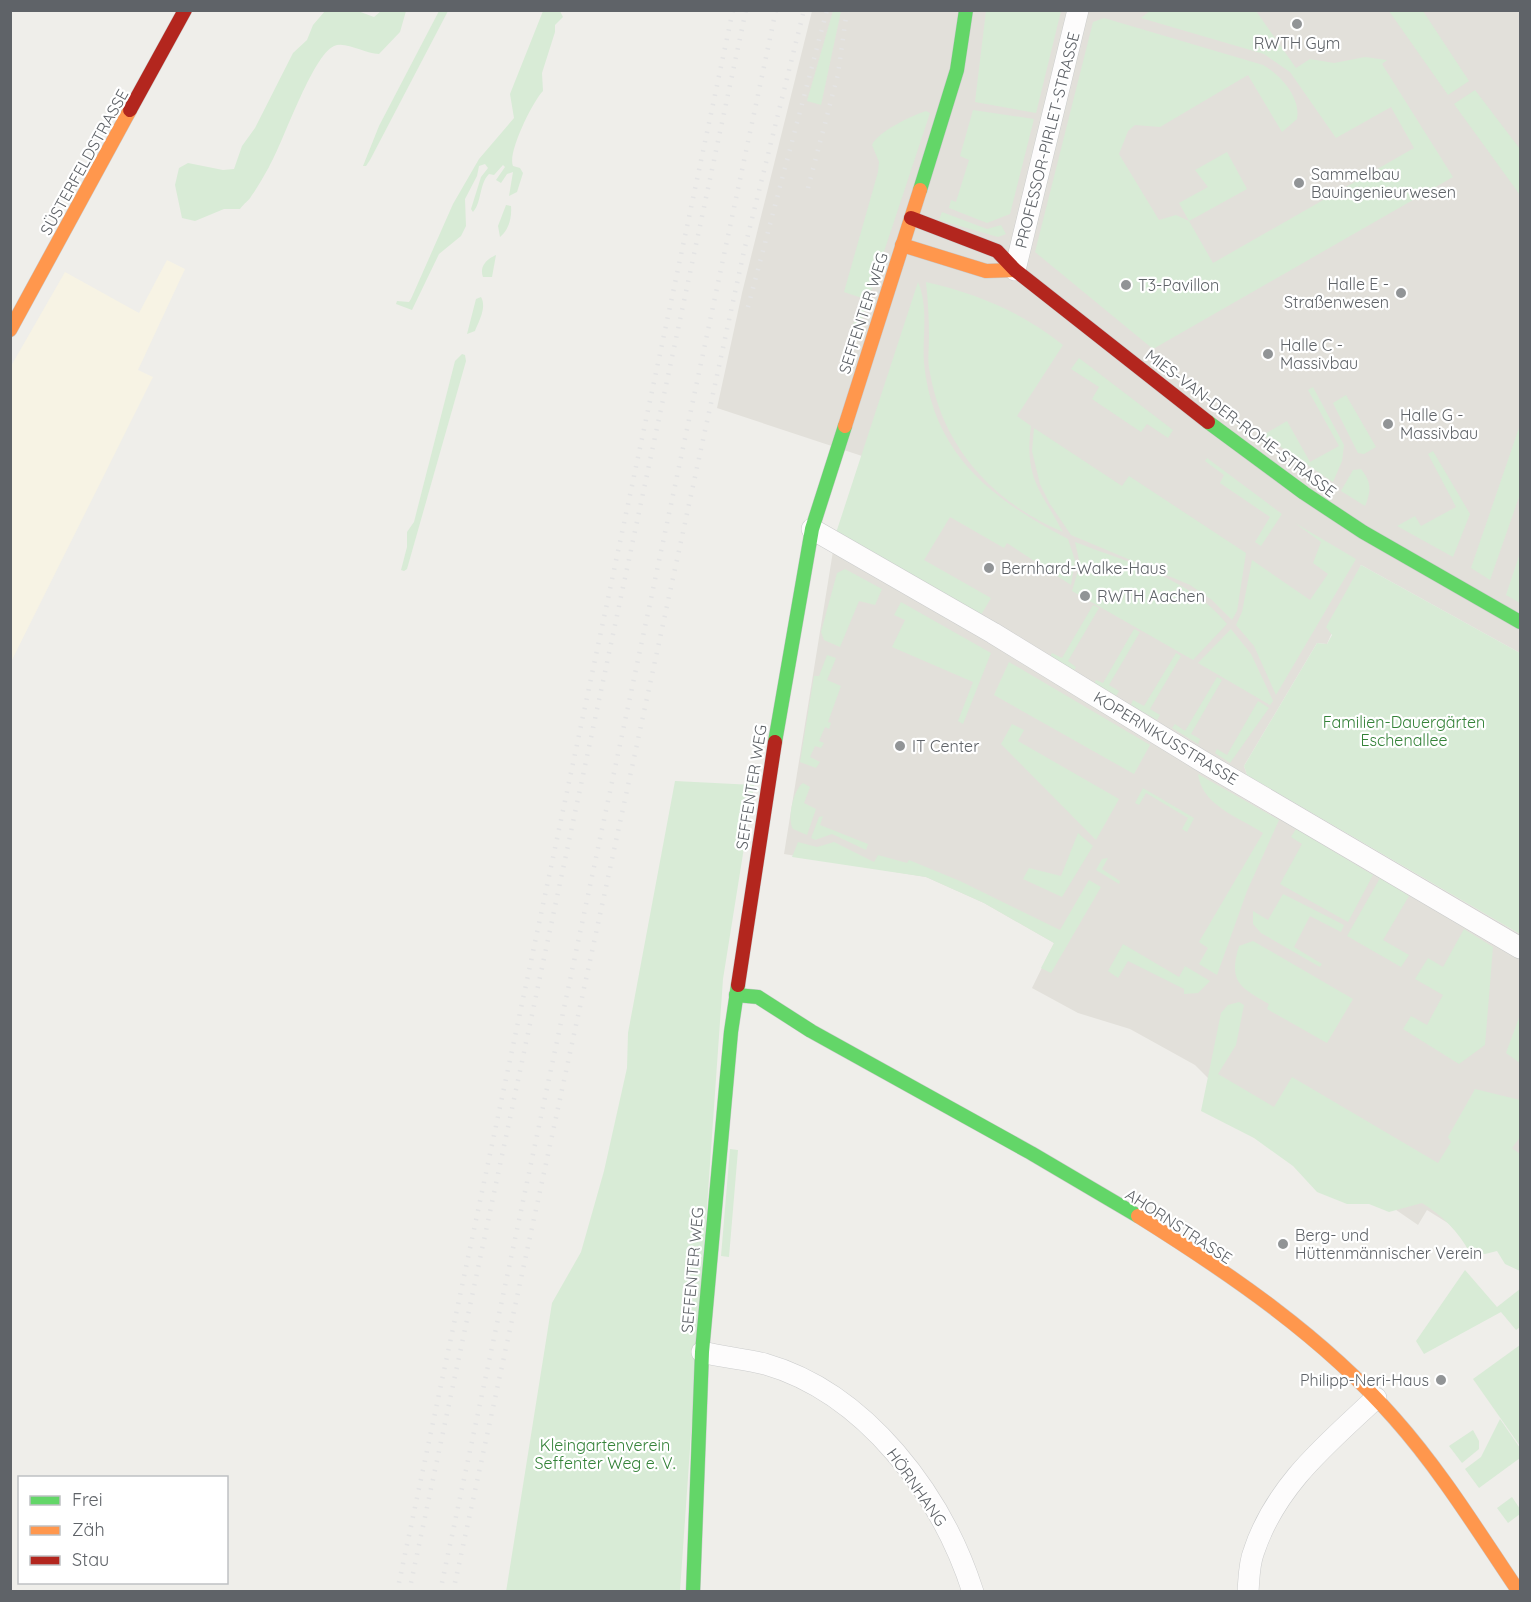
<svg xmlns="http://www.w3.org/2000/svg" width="1531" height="1602" font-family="Quicksand,sans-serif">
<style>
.commercial{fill:#f7f3e4}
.education{fill:#e2e0da}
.green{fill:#d8ebd6}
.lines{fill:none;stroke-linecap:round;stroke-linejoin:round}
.street-casing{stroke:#cbcccc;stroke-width:22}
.fast-casing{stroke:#cacacb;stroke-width:15}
.slow-casing{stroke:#cacacb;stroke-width:15}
.jam-casing{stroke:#cacacb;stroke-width:15}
.street{stroke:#fdfcfc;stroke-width:21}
.fast{stroke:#63d668;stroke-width:14}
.slow{stroke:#ff974d;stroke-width:14}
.jam{stroke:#b3261e;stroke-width:14}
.rail{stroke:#e4e4e4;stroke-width:4.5;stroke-dasharray:1.5 8;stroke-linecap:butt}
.poi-dot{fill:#919496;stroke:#fff;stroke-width:2}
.labels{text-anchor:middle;stroke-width:4.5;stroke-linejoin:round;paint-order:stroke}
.poi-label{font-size:16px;fill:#5f6368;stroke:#fff;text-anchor:start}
.street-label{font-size:16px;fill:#5f6368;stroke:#fff}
.park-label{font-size:16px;fill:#348238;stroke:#fff}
</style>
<rect width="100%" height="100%" fill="#efeeea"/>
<path class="commercial" d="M167 260 185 269 138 370 153 377 11 662V366L65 272 139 313Z"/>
<path class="education" d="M812 11H1520V653L1361 565 1327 644 1317 643 1244 766 1247 775 1520 934V1209L1467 1235 1427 1210 1418 1225 1216 1086 1195 1065 1130 1029 1078 1013 1032 988 1054 943 984 903 926 877 784 854 834 545 862 456 717 408 742 293Z"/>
<g class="green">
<path d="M1151 10 1256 11 1296 68 1310 59 1334 63 1365 57 1387 60 1382 64 1453 177 1153 349 1035 252 1093 22 1104 18 1263 65C1281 75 1301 98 1297 119L1282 132 1248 75 1160 127 1135 125 1128 131 1119 154 1159 220 1176 215 1189 221 1179 203 1208 187 1195 170 1227 152 1247 189 1189 221 1213 263 1414 148 1391 107 1336 138 1290 72 1264 54 1141 18Z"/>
<path d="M325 11H358L374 17 381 11H406L400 32 379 54C365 54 346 41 334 46 312 56 283 143 269 167 263 177 258 187 252 195 249 201 244 203 240 209H224L195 221 182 218 175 185 179 168 188 163 223 170 234 169 242 146 255 128 293 53 307 40 313 25Z"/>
<path d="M439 11H448L370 160 366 166H363L379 126Z"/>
<path d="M543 11H560L563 17 555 25V32L542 73 543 91C533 101 507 153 513 166L520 168 523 173 517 192 509 196 513 172 507 174 501 183 496 180 505 167 503 165 494 175 489 174C479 184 482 202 473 212L471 209 481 177 488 168 485 164 479 166 477 176 465 199 466 226 461 236 439 254 412 310 396 304 397 301 409 302 411 299 453 204 479 159 514 118 510 94Z"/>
<path d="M833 11H841L821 105 807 101Z"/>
<path d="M986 11H1061L1036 113 975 102Z"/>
<path d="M1389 11H1423L1469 81 1448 95Z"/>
<path d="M1475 90 1520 149V195L1454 104Z"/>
<path d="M973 110 1034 119 1010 214 987 223 949 208 951 200 956 202 969 160 960 156Z"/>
<path d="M926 111 930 113 851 351 845 349 862 298 844 292 878 172 879 162 872 145C877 132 913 115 926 111Z"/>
<path d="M506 205 511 206C512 217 509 230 500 237L498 226Z"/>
<path d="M942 212 987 229 1001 225 1006 234 998 237 939 220Z"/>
<path d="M496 255 492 277H483C479 266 487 259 496 255Z"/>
<path d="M918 282C929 308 922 336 924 363 933 455 993 500 1068 539L1075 560 1071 585 1007 543 1004 548 950 517 924 560 991 598 981 615 836 533Z"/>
<path d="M926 282C978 294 1021 312 1063 345L1017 416 1031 426C1024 477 1040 490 1063 532 994 503 943 448 930 373 927 361 929 349 929 337 929 318 928 300 926 282Z"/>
<path d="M481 297C487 307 479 321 475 331L467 334 476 299Z"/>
<path d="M462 354 465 355 466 361 407 569 404 571 401 570 407 547V532L414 522 455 361Z"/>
<path d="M1079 358 1173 430 1168 438 1147 424 1141 432 1092 399 1099 387 1071 369Z"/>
<path d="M1313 387 1344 445 1342 461 1333 482 1263 435 1287 421 1310 462 1339 446 1308 390Z"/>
<path d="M1346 395 1376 447 1364 454 1358 453 1333 403Z"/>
<path d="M1520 425V494L1490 580 1471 568Z"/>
<path d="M1034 428 1122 486 1129 476 1246 553 1237 611 1232 620 1212 600 1190 585 1071 535 1050 504 1040 484 1032 451Z"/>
<path d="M1433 451 1470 514 1453 557 1397 526 1415 516 1421 526 1456 507 1428 454Z"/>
<path d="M1207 458 1282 514 1261 546 1255 542 1270 517 1220 483 1224 475 1205 461Z"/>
<path d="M1361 469C1372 483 1371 491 1365 506L1341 491 1353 470Z"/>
<path d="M1295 523 1356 559 1276 695 1254 646 1236 625 1242 612 1252 560 1310 600 1328 574 1313 563 1321 542Z"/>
<path d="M1075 542C1128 563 1189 577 1227 624L1193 660 1072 591 1080 564Z"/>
<path d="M1520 553V603L1506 595Z"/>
<path d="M1361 565 1520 653V934L1247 775 1244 766 1317 643 1327 644 1332 635 1326 627Z"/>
<path d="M845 569 882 589 875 605 859 601 840 647 824 640 821 632 837 573Z"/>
<path d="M901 602 991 653 963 724 958 721 973 682 892 647 905 620 894 615Z"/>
<path d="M1093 605 1099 608 1068 661 1076 667 1074 671 1050 657 1052 653 1062 658Z"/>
<path d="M1134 629 1140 632 1109 685 1119 691 1116 696 1094 684 1096 680 1103 683Z"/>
<path d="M1231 629 1251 654 1273 701 1270 705 1198 663Z"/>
<path d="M1176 653 1181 656 1150 709 1160 715 1157 720 1131 705 1133 700 1144 706Z"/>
<path d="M827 655 836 658 827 680 841 686 828 722 831 723 829 729 825 727 819 741 824 743 821 748 815 746 810 757 820 762 816 768 800 762 814 676H819Z"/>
<path d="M1009 662 1150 745 1134 774 994 695Z"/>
<path d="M1217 677 1222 680 1191 734 1200 739 1198 744 1172 728 1175 724 1185 731Z"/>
<path d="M1258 701 1269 708 1230 763 1215 753 1217 749 1227 755Z"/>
<path d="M1012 724 1024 730 1018 741 1119 799 1096 840 1001 744Z"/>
<path d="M1198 774 1279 820 1247 891 1217 975 1199 964 1208 948 1199 942 1263 833C1239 817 1202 806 1198 774Z"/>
<path d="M675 781 754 785 723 979 680 1591 506 1592 552 1303 581 1252 604 1171 627 1068 628 1033Z"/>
<path d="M803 783 810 787 804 803 816 809 807 835 793 829C787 819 793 790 803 783Z"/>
<path d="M1143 788 1194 818 1187 832 1182 829 1188 818 1146 793 1139 805 1135 803Z"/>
<path d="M823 816 820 825 868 844 866 850 832 834 815 840 811 838 819 817Z"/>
<path d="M1296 829 1373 875 1348 922 1280 884 1302 844 1291 837Z"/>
<path d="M1078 833 1093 846 1062 897 1023 879 1029 868 1061 876Z"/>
<path d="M798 842 817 847 834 842 874 862 878 855 907 863 909 860 960 881 1060 930 1089 880 1101 887 1051 973 1041 968 1054 943 984 903 926 877 792 857Z"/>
<path d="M1108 858 1102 869 1120 881 1119 884 1096 870 1102 859Z"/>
<path d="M1380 878 1409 896 1383 940 1409 955 1401 967 1347 936Z"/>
<path d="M1283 894 1344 925 1341 932 1310 916 1294 947 1322 964 1320 967 1261 933 1253 924V911L1268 920Z"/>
<path d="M1464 929 1493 947 1485 1045 1459 1064 1403 1029 1411 1016 1427 1025 1443 995 1415 979 1428 958 1443 967Z"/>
<path d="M1253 941 1353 999 1327 1043 1267 1009 1269 1004C1240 987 1228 982 1239 946Z"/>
<path d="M1123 944 1179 977 1185 966 1210 981 1198 993 1184 994V989L1128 961 1118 978 1108 971Z"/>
<path d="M1239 1002 1244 1005 1236 1045 1218 1074 1274 1107 1292 1077 1438 1163 1451 1142 1448 1137 1475 1089 1520 1100V1137L1512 1148 1520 1154V1271L1505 1264 1497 1251 1485 1254 1470 1253C1458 1231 1443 1216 1422 1203L1389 1212 1369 1204H1347L1317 1192 1293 1166 1254 1138 1201 1111 1221 1013 1228 1005Z"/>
<path d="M1520 1015V1063L1506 1053Z"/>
<path d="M730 1149 738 1150 729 1257 721 1256Z"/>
<path d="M1465 1270 1497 1307 1520 1289V1327L1516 1330 1501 1312 1424 1354 1416 1341Z"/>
<path d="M1520 1345V1446L1473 1379Z"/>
<path d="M1500 1419 1520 1448V1458L1479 1488 1465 1469 1481 1457Z"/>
<path d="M1473 1430 1479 1441V1449L1462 1463 1449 1446Z"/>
<path d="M1512 1497 1520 1509V1514L1508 1523 1497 1508Z"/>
</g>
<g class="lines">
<g class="street-casing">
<g id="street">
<path d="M1015 270 1078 10"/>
<path d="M812 529 993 633 1200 760 1520 948"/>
<path d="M702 1352C722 1357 744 1359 765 1364 866 1393 942 1495 973 1592"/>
<path d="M1248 1592C1249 1578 1249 1563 1254 1551 1276 1485 1327 1444 1376 1398"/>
</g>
</g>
<g class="fast-casing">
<g id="fast">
<path d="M920 190 957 70 966 10"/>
<path d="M1208 422 1304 493 1363 532 1520 622"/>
<path d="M775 742 812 529 845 426"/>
<path d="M736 995 758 997 811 1031 1031 1153 1138 1216"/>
<path d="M693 1592 702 1352 731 1032 738 985"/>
</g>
</g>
<g class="slow-casing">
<g id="slow">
<path d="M902 245 986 271 1015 270"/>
<path d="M10 330 130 110"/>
<path d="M845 426 920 190"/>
<path d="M1138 1216C1229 1273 1323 1337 1394 1418 1442 1472 1479 1533 1519 1592"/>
</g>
</g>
<g class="jam-casing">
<g id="jam">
<path d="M130 110 185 10"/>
<path d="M911 218 997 251 1015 270 1208 422"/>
<path d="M738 985 775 742"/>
</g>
</g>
<use href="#street" class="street"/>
<use href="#fast" class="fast"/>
<use href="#slow" class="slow"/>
<use href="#jam" class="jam"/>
<g class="rail">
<path d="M808 188 838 74 847 10"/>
<path d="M748 307 827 10"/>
<path d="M397 1592 733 10"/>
<path d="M409 1592 746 10"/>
<path d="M440 1592 776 10"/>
<path d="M453 1592 744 251 804 10"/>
</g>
</g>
<g class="poi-dot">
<circle cx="1297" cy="24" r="6"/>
<circle cx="1299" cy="183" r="6"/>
<circle cx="1126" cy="285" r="6"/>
<circle cx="1401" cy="293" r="6"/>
<circle cx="1268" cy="354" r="6"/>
<circle cx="1388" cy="424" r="6"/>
<circle cx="989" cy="568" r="6"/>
<circle cx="1085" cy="596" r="6"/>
<circle cx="900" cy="746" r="6"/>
<circle cx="1283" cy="1244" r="6"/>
<circle cx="1441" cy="1380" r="6"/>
</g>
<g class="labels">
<g class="poi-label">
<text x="1297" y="49" text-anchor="middle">RWTH Gym</text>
<text x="1311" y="180">Sammelbau<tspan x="1311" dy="18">Bauingenieurwesen</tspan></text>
<text x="1389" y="290" text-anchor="end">Halle E -<tspan x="1389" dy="18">Straßenwesen</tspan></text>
<text x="1138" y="291">T3-Pavillon</text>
<text x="1280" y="351">Halle C -<tspan x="1280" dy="18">Massivbau</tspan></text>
<text x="1400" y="421">Halle G -<tspan x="1400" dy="18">Massivbau</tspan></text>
<text x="1001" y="574">Bernhard-Walke-Haus</text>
<text x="1097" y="602">RWTH Aachen</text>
<text x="912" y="752">IT Center</text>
<text x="1295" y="1241">Berg- und<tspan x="1295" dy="18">Hüttenmännischer Verein</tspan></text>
<text x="1429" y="1386" text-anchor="end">Philipp-Neri-Haus</text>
</g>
<g class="street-label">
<text transform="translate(1047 140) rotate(-76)" y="6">PROFESSOR-PIRLET-STRASSE</text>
<text transform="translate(84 162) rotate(-61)" y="6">SÜSTERFELDSTRASSE</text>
<text transform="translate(863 313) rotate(-72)" y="6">SEFFENTER WEG</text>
<text transform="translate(1241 423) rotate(37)" y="6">MIES-VAN-DER-ROHE-STRASSE</text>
<text transform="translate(1166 738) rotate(31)" y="6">KOPERNIKUSSTRASSE</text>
<text transform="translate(751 787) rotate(-81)" y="6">SEFFENTER WEG</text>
<text transform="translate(1179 1226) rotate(33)" y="6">AHORNSTRASSE</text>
<text transform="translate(692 1270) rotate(-85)" y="6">SEFFENTER WEG</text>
<text transform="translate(917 1487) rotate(55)" y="6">HÖRNHANG</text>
</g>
<g class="park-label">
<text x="1404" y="728">Familien-Dauergärten<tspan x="1404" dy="18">Eschenallee</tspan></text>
<text x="605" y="1451">Kleingartenverein<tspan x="605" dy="18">Seffenter Weg e. V.</tspan></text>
</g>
</g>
<rect width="1531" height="1602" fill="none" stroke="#5f6368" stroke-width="24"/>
<rect x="18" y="1476" width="210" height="108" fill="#ffffff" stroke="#bfc1c3" stroke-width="1.5"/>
<rect x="30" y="1496" width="30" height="9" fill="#63d668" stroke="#bfc1c3" stroke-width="1.5"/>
<text x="72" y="1506" font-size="18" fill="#5f6368">Frei</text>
<rect x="30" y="1526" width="30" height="9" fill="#ff974d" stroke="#bfc1c3" stroke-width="1.5"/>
<text x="72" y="1536" font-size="18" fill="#5f6368">Zäh</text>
<rect x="30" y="1556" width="30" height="9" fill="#b3261e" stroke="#bfc1c3" stroke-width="1.5"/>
<text x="72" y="1566" font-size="18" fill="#5f6368">Stau</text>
</svg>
